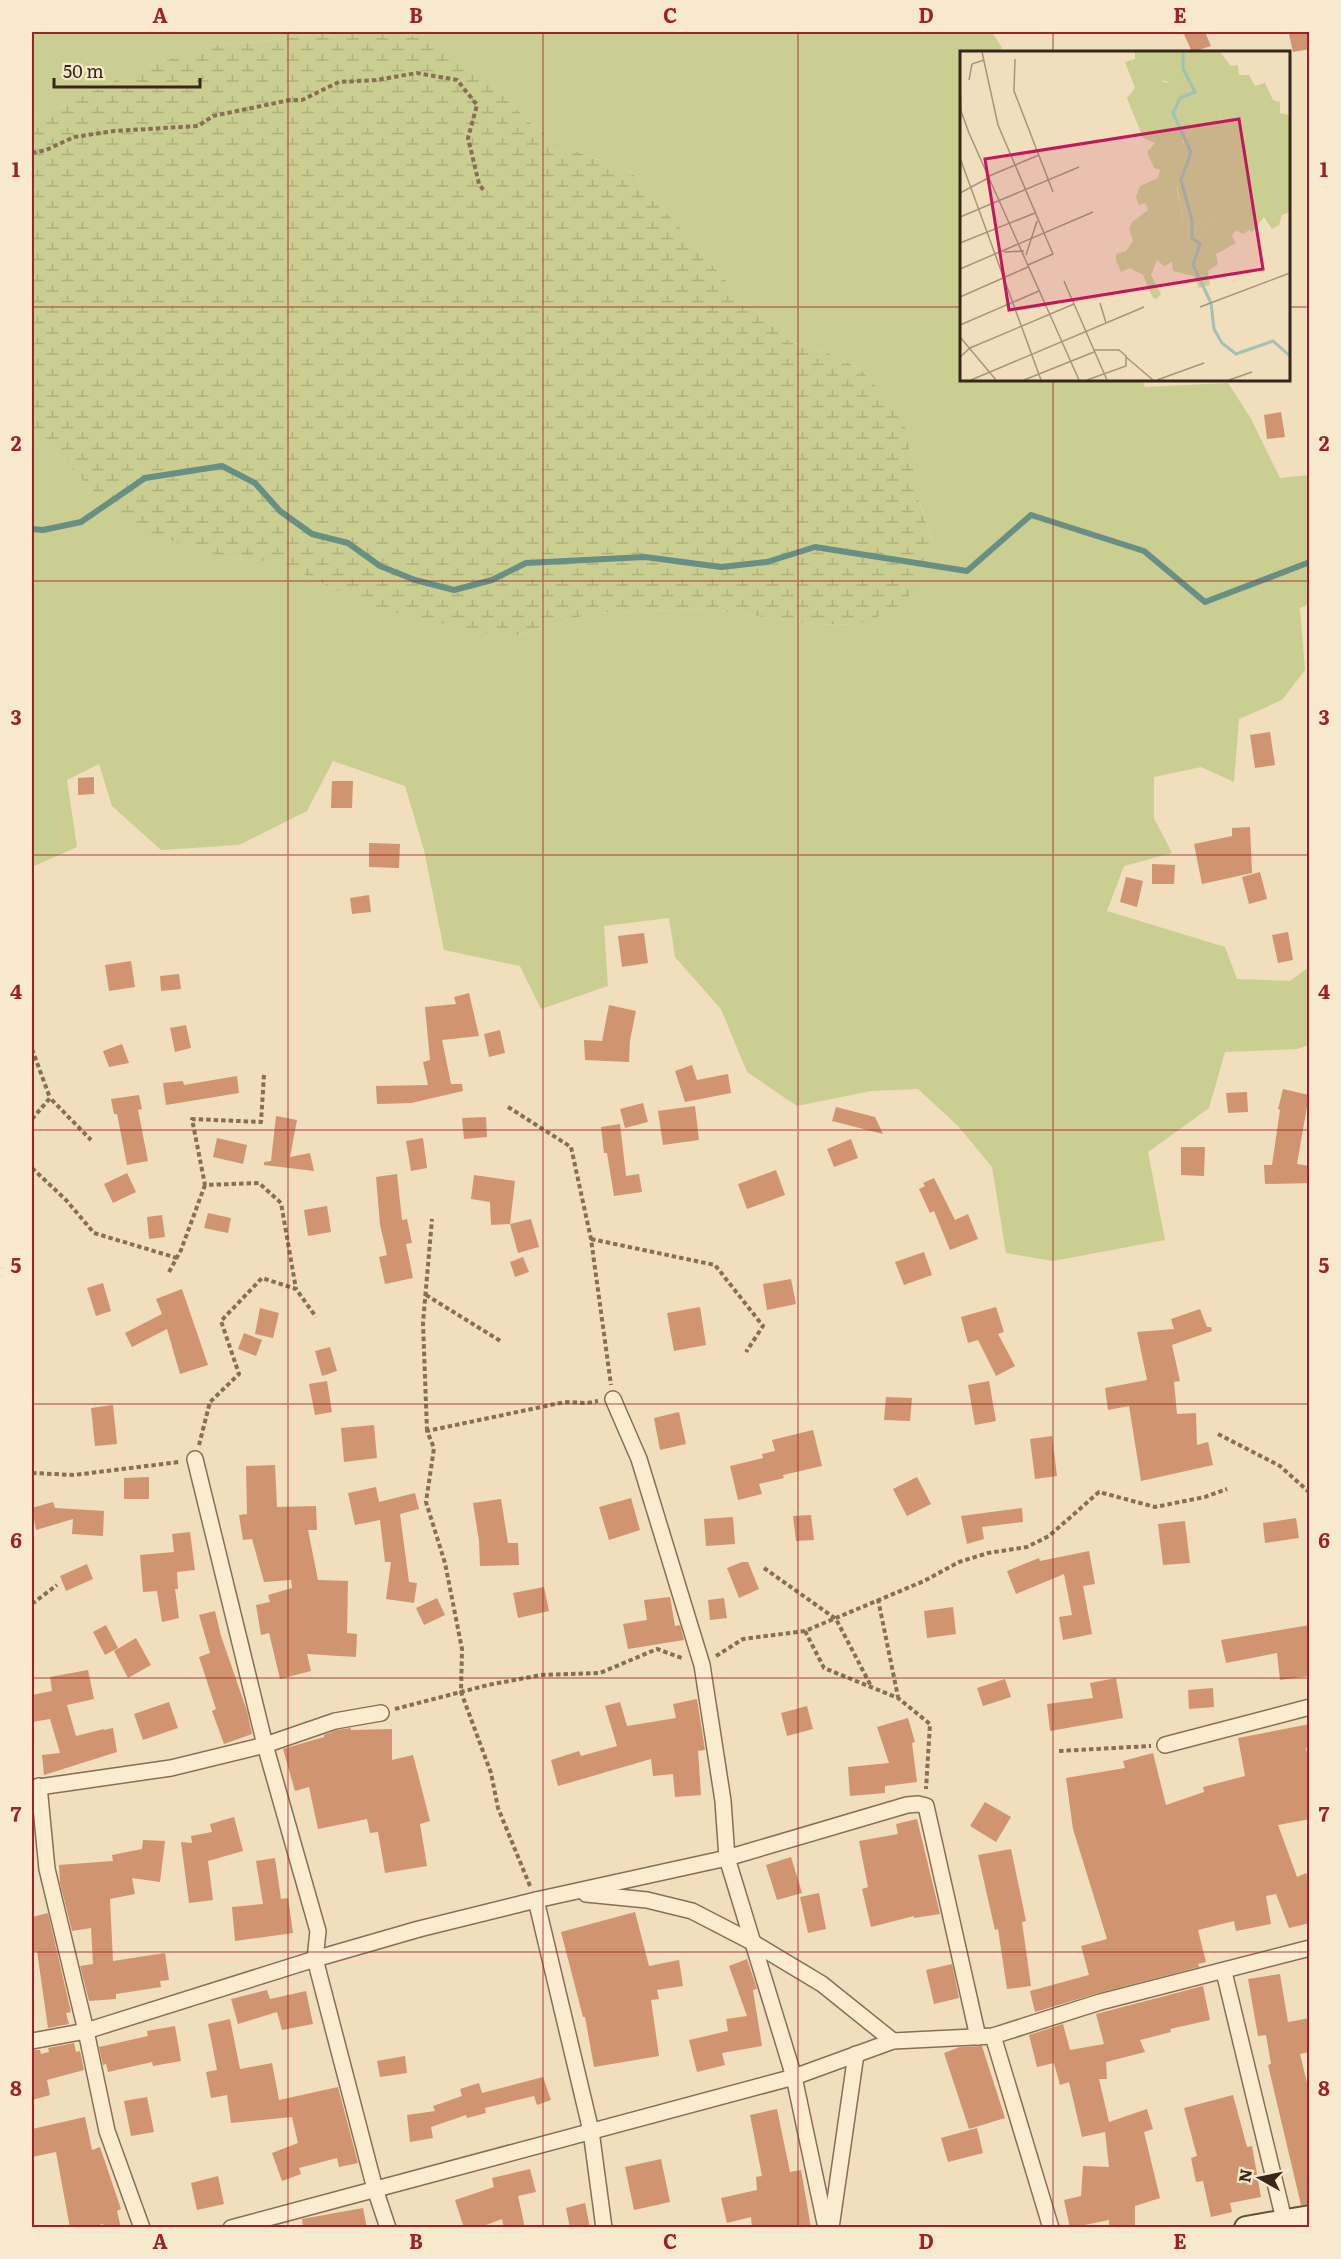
<svg xmlns="http://www.w3.org/2000/svg" width="1341" height="2259" font-family="Literata,serif">
<style>
.green{fill:#cace90}
.wetland{fill:url(#wetland-marsh)}
.lines{fill:none;stroke-linecap:round;stroke-linejoin:round}
.stream{stroke:#688f83;stroke-width:6}
.building{fill:#d19470}
.street-casing{stroke:#896e55;stroke-width:18}
.secondary-casing{stroke:#6a4f38;stroke-width:26}
.path{stroke:#896e55;stroke-width:4;stroke-dasharray:4.5 3;stroke-linecap:butt}
.street{stroke:#fbecd0;stroke-width:15}
.secondary{stroke:#fbecd0;stroke-width:22}
.grid{fill:none;stroke:#9b2228;stroke-width:1.5;stroke-opacity:0.55}
.inset-river{fill:none;stroke:#a1c1b6;stroke-width:3}
.inset-road{fill:none;stroke:#a6957c;stroke-width:1.5}
.view{fill:#c2185b;fill-opacity:0.15;stroke:#c2185b;stroke-width:3}
.inset-edge{fill:none;stroke:#37271b;stroke-width:3}
.neatline{fill:none;stroke:#9b2228;stroke-width:2}
.grid-label{font-size:20px;text-anchor:middle;font-weight:bold;fill:#9b2228}
</style>
<defs>
<pattern id="wetland-marsh" width="20" height="14" patternUnits="userSpaceOnUse" patternTransform="scale(1.5)"><rect width="20" height="14" fill="#cace90"/><path d="M1 5h8M5 5V1M11 12h8M15 12V8" fill="none" stroke="#aeb17c"/></pattern>
</defs>
<rect width="100%" height="100%" fill="#f0debc"/>
<g class="green">
<path d="M32 32H338L247 43 208 46 135 71 32 120Z"/>
<path d="M404 32H992L1002 48 997 52H962V174L958 178 962 182V380H1142L1145 387 1228 383 1250 417 1280 478 1309 475V604L1300 608 1305 670 1282 700 1239 719 1234 782 1201 767 1154 777V818L1172 853 1124 866 1107 911 1225 947 1237 979 1290 981 1309 967V1045L1297 1049 1225 1052 1209 1108 1148 1152 1165 1240 1053 1261 1006 1253 992 1167 958 1126 918 1089 871 1091 797 1106 747 1072 721 1009 675 957 669 918 604 926 608 986 541 1009 520 966 444 950 424 850 405 786 333 761 307 811 239 845 161 850 112 806 99 764 67 780 77 847 32 867V438L60 457 118 516 225 557 261 561 299 572 368 606 518 635 592 613 706 609 816 624 854 625 932 540 885 396 860 369 826 352 790 342 734 290 631 172 559 145 528 121 475 64Z"/>
</g>
<path class="wetland" d="M338 32H405L475 64 528 121 559 145 631 172 734 290 790 342 826 352 860 369 885 396 905 427 919 501 932 540 915 590 891 612 854 625 816 624 706 609 592 613 518 635 478 632 368 606 299 572 261 561 225 557 152 535 118 516 60 457 32 438V120L135 71 208 46 247 43Z"/>
<g class="lines">
<path class="stream" d="M32 529 43 530 81 522 145 478 222 466 255 483 280 511 312 534 348 543 380 566 415 580 454 590 492 580 526 563 645 557 721 567 767 562 815 547 967 571 1031 515 1144 551 1205 602 1310 562"/>
</g>
<g class="building">
<path d="M1183 32H1205L1211 46 1192 52Z"/>
<path d="M1298 32H1310V49L1293 52 1289 34Z"/>
<path d="M1281 412 1285 437 1267 439 1264 415Z"/>
<path d="M1270 732 1275 765 1255 768 1250 735Z"/>
<path d="M94 777V794L78 795V778Z"/>
<path d="M332 781H353L352 808H331Z"/>
<path d="M1250 827 1252 873 1202 884 1194 844 1232 836V828Z"/>
<path d="M369 843 400 844 399 868 369 867Z"/>
<path d="M1152 864 1175 865 1174 884H1152Z"/>
<path d="M1260 872 1267 899 1249 904 1242 877Z"/>
<path d="M1126 877 1143 881 1137 907 1120 902Z"/>
<path d="M369 895 371 912 352 914 350 898Z"/>
<path d="M1288 932 1293 960 1278 963 1272 935Z"/>
<path d="M644 933 648 963 622 967 618 936Z"/>
<path d="M131 961 135 987 109 991 105 965Z"/>
<path d="M179 974 181 989 161 991 160 976Z"/>
<path d="M469 993 479 1036 442 1040 451 1084H462L463 1091 411 1103 377 1104 376 1086 428 1085 423 1062 430 1060 425 1007 456 1004 454 997Z"/>
<path d="M609 1005 636 1011 630 1040 629 1062 585 1060 584 1040 602 1041Z"/>
<path d="M186 1025 191 1048 175 1052 170 1028Z"/>
<path d="M500 1030 505 1053 489 1057 484 1034Z"/>
<path d="M122 1044 129 1063 109 1067 103 1051Z"/>
<path d="M692 1065 697 1080 728 1074 731 1093 685 1102 675 1071Z"/>
<path d="M237 1076 239 1093 166 1105 163 1083 183 1081 184 1085Z"/>
<path d="M1283 1089 1309 1095 1297 1164 1310 1166V1183L1265 1184 1264 1165H1272L1280 1110 1278 1109Z"/>
<path d="M1247 1092 1248 1112 1228 1113 1226 1093Z"/>
<path d="M139 1095 142 1109 138 1110 148 1161 127 1165 117 1114H114L111 1099Z"/>
<path d="M643 1103 648 1122 625 1128 620 1109Z"/>
<path d="M695 1106 699 1140 663 1145 658 1111Z"/>
<path d="M836 1107 875 1117 883 1134 832 1121Z"/>
<path d="M276 1116 297 1120 290 1157 310 1153 314 1171 264 1165V1162L271 1161Z"/>
<path d="M486 1117 487 1137 464 1139 462 1118Z"/>
<path d="M620 1124 626 1176 639 1174 642 1192 614 1196 607 1153H604L601 1127Z"/>
<path d="M217 1138 247 1145 243 1164 213 1157Z"/>
<path d="M423 1138 427 1168 411 1171 406 1141Z"/>
<path d="M851 1139 858 1158 834 1167 827 1149Z"/>
<path d="M1181 1147H1205L1204 1176 1181 1175Z"/>
<path d="M776 1170 785 1195 747 1209 738 1184Z"/>
<path d="M127 1173 136 1192 113 1203 104 1184Z"/>
<path d="M397 1174 402 1220 407 1219 412 1243 406 1244 413 1278 385 1284 379 1257 387 1255 380 1225 376 1177Z"/>
<path d="M474 1175 515 1181 510 1224 491 1225 490 1202 471 1199Z"/>
<path d="M934 1178 955 1220 968 1214 978 1239 950 1250 934 1211 930 1213 919 1189 925 1186 923 1183Z"/>
<path d="M327 1206 331 1232 308 1236 304 1210Z"/>
<path d="M208 1213 231 1218 228 1233 204 1228Z"/>
<path d="M162 1215 165 1237 149 1239 147 1217Z"/>
<path d="M531 1219 539 1247 518 1253 510 1224Z"/>
<path d="M924 1252 932 1275 904 1285 895 1262Z"/>
<path d="M523 1257 529 1272 515 1277 510 1262Z"/>
<path d="M791 1279 796 1304 767 1310 763 1284Z"/>
<path d="M103 1283 111 1311 96 1316 87 1288Z"/>
<path d="M182 1289 208 1365 180 1374 167 1329 132 1347 125 1333 162 1314 156 1299Z"/>
<path d="M700 1307 706 1345 674 1351 667 1313Z"/>
<path d="M996 1307 1004 1332 998 1334 1015 1366 996 1376 978 1340 968 1343 961 1317Z"/>
<path d="M260 1308 279 1313 273 1338 255 1334Z"/>
<path d="M1200 1309 1207 1327H1211L1212 1331 1172 1345 1180 1381 1174 1382 1177 1414 1196 1413 1197 1445 1208 1442 1213 1465 1141 1481 1129 1406 1108 1410 1105 1388 1147 1380 1137 1332 1174 1329 1171 1319Z"/>
<path d="M244 1333 262 1340 256 1356 238 1349Z"/>
<path d="M330 1347 337 1371 322 1376 315 1351Z"/>
<path d="M327 1381 332 1412 315 1415 309 1384Z"/>
<path d="M989 1381 996 1421 975 1425 968 1385Z"/>
<path d="M886 1397 912 1398 910 1421 884 1420Z"/>
<path d="M113 1405 117 1444 95 1446 91 1408Z"/>
<path d="M679 1412 686 1444 660 1450 654 1418Z"/>
<path d="M374 1425 377 1458 344 1462 341 1428Z"/>
<path d="M813 1430 822 1466 783 1475 784 1478 759 1484 762 1494 738 1500 730 1466 763 1458 762 1454 775 1451 772 1440Z"/>
<path d="M1052 1436 1057 1476 1035 1479 1030 1439Z"/>
<path d="M275 1465 277 1507 316 1506 317 1530H308L318 1580 348 1581 347 1633 357 1634 356 1657 307 1654 311 1671 280 1679 269 1633 261 1635 256 1605 270 1602 268 1595 292 1588 291 1580 264 1582 252 1539 243 1540 239 1515 247 1514 246 1466Z"/>
<path d="M149 1477V1499H124V1478Z"/>
<path d="M917 1477 931 1504 907 1516 893 1489Z"/>
<path d="M376 1487 379 1502 415 1493 419 1509 400 1514 409 1582 417 1583 414 1603 386 1599 391 1562H385L380 1520 355 1525 348 1493Z"/>
<path d="M631 1498 640 1530 609 1540 599 1507Z"/>
<path d="M501 1499 508 1543H518L519 1565 480 1566 479 1541 473 1503Z"/>
<path d="M53 1502 55 1508 104 1511 103 1536 72 1534 73 1519 36 1530 32 1508Z"/>
<path d="M1022 1508 1023 1522 982 1527 984 1539 967 1544 961 1516Z"/>
<path d="M811 1515 814 1540 796 1541 793 1516Z"/>
<path d="M733 1517 735 1544 706 1546 704 1519Z"/>
<path d="M1296 1518 1299 1538 1265 1543 1263 1523Z"/>
<path d="M1185 1521 1190 1563 1163 1565 1158 1524Z"/>
<path d="M190 1532 195 1570 177 1572 178 1589H175L179 1618 162 1622 157 1591 143 1592 140 1555 174 1552 172 1534Z"/>
<path d="M1089 1551 1095 1584 1083 1586 1092 1634 1063 1640 1059 1617 1072 1615 1064 1574 1016 1594 1007 1571 1039 1558 1040 1561Z"/>
<path d="M742 1562H748L759 1589 739 1598 727 1568Z"/>
<path d="M87 1564 93 1579 66 1591 60 1576Z"/>
<path d="M544 1587 549 1611 518 1618 513 1593Z"/>
<path d="M670 1597 675 1626 680 1625 684 1640 628 1649 623 1624 647 1620 644 1600Z"/>
<path d="M437 1598 445 1615 424 1625 416 1608Z"/>
<path d="M724 1598 727 1618 710 1620 708 1600Z"/>
<path d="M953 1607 956 1634 927 1638 924 1611Z"/>
<path d="M215 1611 221 1636 247 1711 252 1734 224 1744 212 1711 216 1709 199 1657 210 1653 199 1615Z"/>
<path d="M106 1625 118 1648 105 1655 93 1632Z"/>
<path d="M1310 1625V1676L1280 1680 1277 1653 1226 1663 1221 1640Z"/>
<path d="M136 1638 151 1665 128 1678 114 1651Z"/>
<path d="M88 1670 94 1699 67 1705 76 1736 104 1729V1730L113 1728 117 1752 44 1775 42 1755 60 1753 50 1719 32 1722V1695L52 1691 50 1677Z"/>
<path d="M1116 1678 1123 1718 1050 1731 1047 1704 1093 1698 1090 1683Z"/>
<path d="M1005 1679 1011 1697 983 1706 977 1688Z"/>
<path d="M1213 1688 1214 1707 1189 1709 1188 1690Z"/>
<path d="M697 1699 705 1750 698 1751 701 1795 675 1797 673 1774 653 1776 651 1759 558 1786 551 1760 579 1751 581 1756 617 1746 605 1706 620 1702 627 1726 676 1718 673 1704Z"/>
<path d="M169 1702 178 1728 143 1740 134 1714Z"/>
<path d="M807 1706 813 1729 787 1736 781 1713Z"/>
<path d="M908 1718 915 1742 912 1743 917 1782 885 1786V1793L850 1796 848 1767 889 1763 877 1727Z"/>
<path d="M1310 1724V1748H1306L1310 1768V1819L1278 1825 1297 1877 1306 1873 1310 1882V1923L1289 1928 1276 1894 1266 1896 1271 1924 1236 1931 1234 1921 1198 1930 1206 1962 1198 1964 1199 1967 1098 1993 1035 2012 1030 1991 1089 1975 1081 1946 1107 1939 1073 1829 1066 1778 1125 1768 1123 1761 1153 1753 1166 1805 1204 1792 1203 1787 1245 1776 1238 1738Z"/>
<path d="M351 1728V1730L392 1729V1760L413 1755 430 1821 420 1824 427 1866 385 1873 378 1832 370 1833 367 1819 318 1829 309 1787 295 1791 283 1749 324 1737V1735L337 1730Z"/>
<path d="M985 1802 1011 1817 996 1842 970 1826Z"/>
<path d="M234 1817 243 1851 208 1861 213 1900 189 1903 181 1842 192 1843 191 1836 212 1832 210 1824Z"/>
<path d="M917 1819 940 1914 914 1918V1916L871 1927 862 1889 868 1887 859 1841 898 1834 896 1824Z"/>
<path d="M143 1840 165 1841 160 1882 132 1878 135 1894 110 1899 113 1961 165 1953 169 1980 160 1981 161 1987 116 1994V1999L89 2001 80 1966 93 1964 91 1928 72 1931 60 1883 59 1865 113 1861 112 1855 142 1849Z"/>
<path d="M1011 1849 1026 1921 1022 1922 1031 1986 1007 1989 998 1929 995 1930 978 1855Z"/>
<path d="M791 1857 802 1893 777 1900 766 1865Z"/>
<path d="M275 1858 281 1899 288 1898 293 1933 235 1941 232 1907 263 1904 256 1861Z"/>
<path d="M819 1893 826 1929 808 1933 800 1897Z"/>
<path d="M635 1912 649 1966 679 1960 683 1986 657 1990 659 1999 651 2000 659 2056 594 2067 585 2017H583L561 1932Z"/>
<path d="M48 1913 71 2012 66 2013 69 2024 48 2028 37 1951 32 1953V1917Z"/>
<path d="M747 1959 757 1989 753 1990 762 2046 722 2053 725 2065 697 2072 689 2040 728 2031 726 2019 747 2016 729 1966Z"/>
<path d="M952 1964 959 1998 934 2004 926 1970Z"/>
<path d="M1280 1974 1288 2022 1310 2018V2052L1300 2054 1310 2095V2204L1301 2205 1268 2065 1271 2064 1266 2035 1258 2036 1248 1979Z"/>
<path d="M1203 1986 1210 2020 1170 2029 1171 2032 1140 2040 1145 2052 1106 2062 1107 2079H1099L1109 2122 1147 2109 1153 2129 1144 2132 1160 2198 1135 2206V2226L1109 2227V2220L1070 2228 1064 2200 1081 2196 1083 2166 1109 2167 1105 2132 1082 2137 1069 2082 1060 2085 1054 2063 1037 2067 1029 2035 1063 2024 1070 2050 1104 2044 1096 2014Z"/>
<path d="M267 1990 270 1999 306 1991 313 2024 282 2030 277 2012 238 2024 231 1999Z"/>
<path d="M230 2019 240 2069 272 2063 279 2100 338 2087 358 2163 339 2167 337 2158 299 2168 301 2174 282 2181 272 2153 298 2143 292 2117 231 2123 227 2095 211 2098 206 2072 217 2070 208 2024Z"/>
<path d="M175 2026 181 2061 153 2066 152 2062 108 2072 106 2064 103 2065 99 2047 148 2036 147 2031Z"/>
<path d="M74 2043 76 2052 80 2051 84 2070 47 2080 50 2095 32 2100V2050H40L41 2054 49 2052 48 2048Z"/>
<path d="M982 2046 1005 2118 969 2129 944 2053 960 2047Z"/>
<path d="M405 2056 407 2073 380 2077 377 2061Z"/>
<path d="M543 2077 551 2100 537 2105 534 2096 485 2108 486 2113 467 2118 466 2115 431 2127 433 2138 410 2142 407 2115 435 2111 433 2106 462 2096 460 2089 479 2083 482 2093Z"/>
<path d="M1233 2095 1247 2147 1252 2146 1261 2197 1230 2203 1232 2212 1211 2217 1203 2181 1196 2182 1191 2158 1197 2156 1184 2108Z"/>
<path d="M147 2097 154 2132 131 2136 124 2101Z"/>
<path d="M777 2109 790 2172 801 2170 811 2228H752L751 2217 727 2223 721 2198 757 2190 756 2177 762 2176 750 2115Z"/>
<path d="M85 2117 92 2150 100 2147 121 2209 117 2211 121 2228H104L103 2224 86 2228H70L56 2152 32 2157V2129Z"/>
<path d="M977 2128 983 2153 948 2162 941 2138Z"/>
<path d="M661 2159 670 2202 634 2210 625 2167Z"/>
<path d="M530 2169 536 2192 518 2196 525 2228H504L502 2219 478 2228H464L455 2200 494 2187 492 2178Z"/>
<path d="M218 2176 224 2204 197 2210 191 2183Z"/>
<path d="M585 2203 590 2228H570L566 2208Z"/>
<path d="M363 2208 367 2228H303L302 2219Z"/>
</g>
<g class="lines">
<g class="street-casing">
<g id="street">
<path d="M613 1399 639 1459 702 1665 723 1801 727 1858 794 2077 826 2228"/>
<path d="M195 1459 265 1745 318 1931 315 1959 375 2189 388 2228"/>
<path d="M1165 1745 1310 1707"/>
<path d="M39 1786 47 1869 86 2031 107 2131 142 2228"/>
<path d="M32 1788 171 1768 265 1745 335 1721 381 1713"/>
<path d="M586 1894 647 1900 692 1911 752 1942 822 1984 893 2041"/>
<path d="M536 1900 591 2131 604 2228"/>
<path d="M1224 1972 1286 2228"/>
<path d="M993 2036 1051 2228"/>
<path d="M32 2041 86 2031 315 1959 419 1929 536 1900 727 1858 907 1805 918 1804 926 1806 978 2037"/>
<path d="M231 2228 794 2077 893 2041 993 2036 1100 2002 1310 1948"/>
<path d="M831 2228 856 2054"/>
</g>
</g>
<g class="secondary-casing">
<path id="secondary" d="M1246 2228 1310 2217"/>
</g>
<g class="path">
<path d="M32 153 46 150 74 137 114 131 198 126 213 116 290 100H302L339 82 376 80 417 73 457 80 477 105 468 138 479 184 485 192"/>
<path d="M32 1049 50 1098"/>
<path d="M264 1075 261 1122 192 1119 205 1185 259 1183 281 1203 296 1289"/>
<path d="M508 1107 571 1147 591 1239 611 1385"/>
<path d="M32 1119 50 1098 91 1140"/>
<path d="M32 1168 66 1200 94 1233 177 1258"/>
<path d="M591 1239 715 1265 763 1326 746 1352"/>
<path d="M169 1272 181 1250 205 1185"/>
<path d="M426 1295 502 1342"/>
<path d="M427 1431 423 1323 432 1219"/>
<path d="M1218 1434 1280 1466 1310 1493"/>
<path d="M199 1445 210 1402 239 1374 221 1321 262 1278 296 1289 316 1317"/>
<path d="M32 1473 74 1475 179 1462"/>
<path d="M764 1568 836 1619 871 1686"/>
<path d="M878 1599 898 1697"/>
<path d="M32 1604 57 1585"/>
<path d="M805 1631 824 1668 898 1698 930 1724 926 1789"/>
<path d="M716 1656 743 1639 805 1631 924 1581 959 1562 988 1553 1027 1547 1049 1536 1099 1492 1155 1507 1205 1497 1227 1489"/>
<path d="M395 1709 488 1685 541 1675 600 1673 657 1649 682 1658"/>
<path d="M1059 1751 1151 1746"/>
<path d="M530 1886 498 1808 491 1773 461 1692 462 1649 445 1563 426 1502 434 1448 427 1431 565 1402 587 1403 598 1401"/>
</g>
<use href="#street" class="street"/>
<use href="#secondary" class="secondary"/>
</g>
<path class="grid" d="M288 32V2228M543 32V2228M798 32V2228M1053 32V52M32 307H962M1288 307H1310M1053 380V2228M32 581H1310M32 855H1310M32 1130H1310M32 1404H1310M32 1678H1310M32 1952H1310"/>
<g transform="translate(960 51)">
<rect width="330" height="330" fill="#f0debc"/>
<path d="M175 1H193L203 31 215 33 229 55 232 77 223 90 217 137 224 175 235 182 253 171 283 114 276 88 251 51 227 1H260L271 15 278 14 279 24H289L295 35 305 32 313 49 320 51V62L330 64V161L322 164 319 174 312 178 304 166 292 181 289 179 283 183 276 179 272 185 276 192 256 203 258 213 248 220 250 234 239 237 234 225 213 220 212 211 204 215 197 209 191 224 201 243 197 248 193 247 183 224 170 217 161 221 156 209V203L166 200 173 190 169 177 172 171 188 159 186 152 179 154 176 146 180 135 198 127 200 119 194 117 187 101 195 92 183 87 167 47 175 37 165 11 175 8Z" fill="#cace90"/>
<path d="M193 1H227L251 51 276 88 283 109 281 122 253 171 235 182 224 175 217 133 222 94 232 77 229 55 215 34 200 28Z" fill="#cace90"/>
<path class="inset-river" d="M223 1V18L235 41 220 47 213 62 231 101 221 129 232 169V187L240 193 233 214 251 252 254 278 262 292 276 303 313 290 330 305"/>
<path class="inset-road" d="M22 1 38 74 93 203 68 214M55 8 54 40 93 141M9 29 12 13 24 9M0 34 1 60 9 82 119 329M0 107 81 329M29 125 79 104M0 142 30 126M0 166 119 116M0 192 75 162M44 201 64 200M66 204 77 170M0 218 133 161M104 230 147 329M0 246 68 216M140 252 146 272M240 256 330 222M0 274 79 240M0 286 36 329M0 306 10 297 114 253M166 306 193 329M11 329 184 256M64 329 134 301M127 329 166 315V305L159 299H134M197 329 244 312M269 329 292 321"/>
<path class="view" d="M279 68 303 218 49 259 25 108Z"/>
<rect width="330" height="330" class="inset-edge"/>
</g>
<rect width="1341" height="2259" fill="none" stroke="#f7e9cc" stroke-width="66"/>
<g transform="translate(1260 2178) rotate(279)" stroke="#f7e9cc" stroke-width="4.5" paint-order="stroke">
<path d="M0-4.5L10 22L0 15L-10 22Z" fill="#37271b"/>
<text y="-9" font-size="16" font-weight="bold" text-anchor="middle" fill="#37271b">N</text>
</g>
<path d="M54 78v9h146v-9" fill="none" stroke="#37271b" stroke-width="3"/>
<text x="63" y="78" font-size="18" fill="#37271b" stroke="#f7e9cc" stroke-width="4.5" paint-order="stroke">50 m</text>
<rect x="33" y="33" width="1275" height="2193" class="neatline"/>
<g class="grid-label">
<text x="160" y="23">A</text>
<text x="416" y="23">B</text>
<text x="670" y="23">C</text>
<text x="926" y="23">D</text>
<text x="1180" y="23">E</text>
<text x="16" y="177">1</text>
<text x="1324" y="177">1</text>
<text x="16" y="451">2</text>
<text x="1324" y="451">2</text>
<text x="16" y="725">3</text>
<text x="1324" y="725">3</text>
<text x="16" y="999">4</text>
<text x="1324" y="999">4</text>
<text x="16" y="1273">5</text>
<text x="1324" y="1273">5</text>
<text x="16" y="1548">6</text>
<text x="1324" y="1548">6</text>
<text x="16" y="1822">7</text>
<text x="1324" y="1822">7</text>
<text x="16" y="2096">8</text>
<text x="1324" y="2096">8</text>
<text x="160" y="2249">A</text>
<text x="416" y="2249">B</text>
<text x="670" y="2249">C</text>
<text x="926" y="2249">D</text>
<text x="1180" y="2249">E</text>
</g>
</svg>
